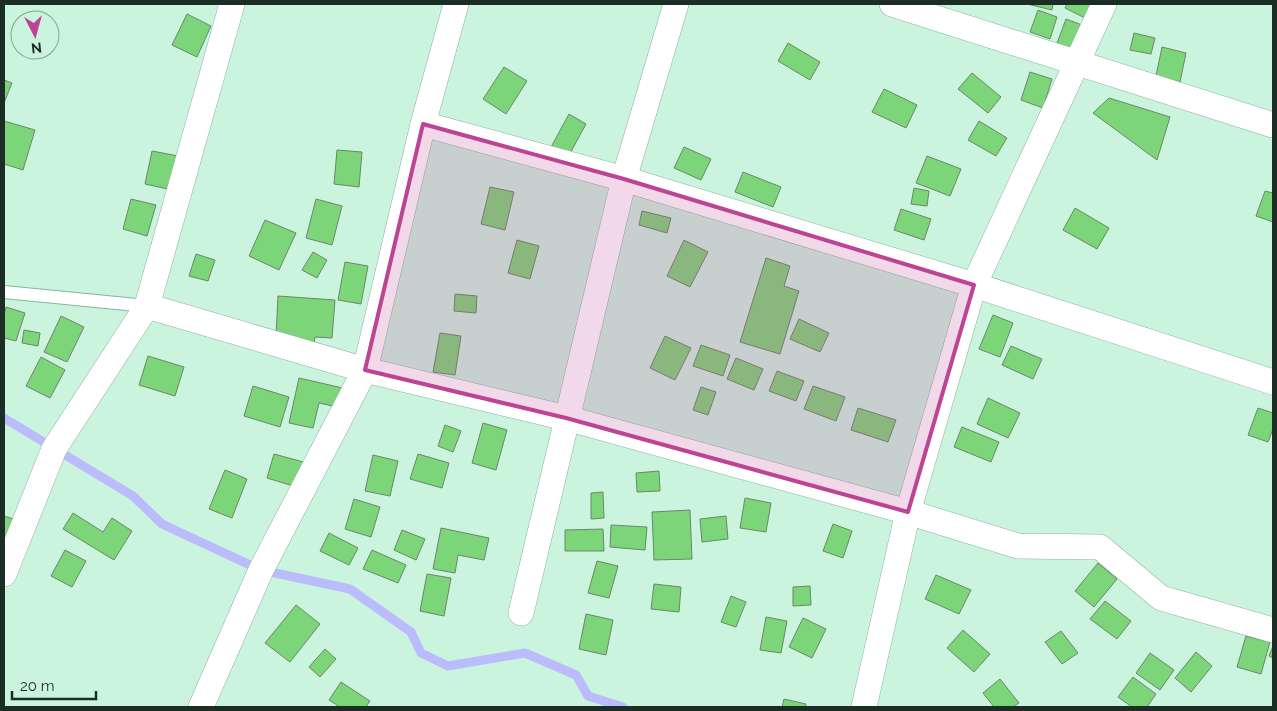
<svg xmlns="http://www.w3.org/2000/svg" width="1277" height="711" font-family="Raleway,sans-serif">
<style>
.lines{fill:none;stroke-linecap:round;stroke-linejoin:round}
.stream{stroke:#bbbcfd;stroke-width:9}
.building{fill:#7dd579;stroke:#6c866a}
.lane-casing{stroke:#8bb39f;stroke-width:14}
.street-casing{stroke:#8bb39f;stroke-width:26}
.lane{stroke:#fff;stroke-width:12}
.street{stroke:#fff;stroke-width:25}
.marked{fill:#bd4395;fill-opacity:0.2;stroke:#bd4395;stroke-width:4;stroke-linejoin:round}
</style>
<rect width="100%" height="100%" fill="#caf4de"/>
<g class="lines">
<path class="stream" d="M4 418 133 496 162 524 261 570 350 589 411 632 421 653 448 666 525 653 576 675 588 696 623 707"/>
</g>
<g class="building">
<path d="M1027 4H1053L1052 10Z"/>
<path d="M1067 4H1092L1085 18 1065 8Z"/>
<path d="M1038 10 1057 17 1050 39 1030 32Z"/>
<path d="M187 14 211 26 197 57 172 45Z"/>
<path d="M1066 19 1082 25 1072 52 1056 46Z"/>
<path d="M1134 33 1155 38 1151 54 1130 50Z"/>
<path d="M788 43 820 62 810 80 778 61Z"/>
<path d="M1162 47 1186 53 1180 82 1156 76Z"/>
<path d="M504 67 527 81 506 114 483 99Z"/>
<path d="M1030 72 1052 79 1043 108 1021 100Z"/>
<path d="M972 73 1001 97 988 113 958 89Z"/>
<path d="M4 80 12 83 4 103Z"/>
<path d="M884 89 917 105 906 128 872 112Z"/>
<path d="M1109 98 1170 117 1157 160 1093 113Z"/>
<path d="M569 114 586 124 567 159 550 149Z"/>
<path d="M4 121 35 130 23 170 4 164Z"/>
<path d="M979 121 1007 138 996 156 968 140Z"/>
<path d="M684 147 711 159 701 180 674 168Z"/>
<path d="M337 150 362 152 359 187 334 184Z"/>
<path d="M152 151 184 157 177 191 145 184Z"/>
<path d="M927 156 961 169 950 196 916 183Z"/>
<path d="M743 172 781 187 773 207 735 192Z"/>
<path d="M490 187 514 192 505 230 481 224Z"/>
<path d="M914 188 929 191 927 206 911 204Z"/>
<path d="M1265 191 1273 193V222L1256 216Z"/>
<path d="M131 199 156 205 147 236 123 229Z"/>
<path d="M316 199 342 206 332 245 306 238Z"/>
<path d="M1075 208 1109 228 1097 249 1063 230Z"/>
<path d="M901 209 931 219 924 240 894 230Z"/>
<path d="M642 211 671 218 667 233 639 225Z"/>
<path d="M265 220 296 233 279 270 249 256Z"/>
<path d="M517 240 539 246 530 279 508 273Z"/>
<path d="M684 240 708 252 690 287 667 276Z"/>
<path d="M313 252 327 260 317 278 302 270Z"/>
<path d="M196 254 215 260 208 281 189 276Z"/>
<path d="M766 258 790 266 784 286 799 291 780 354 740 342Z"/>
<path d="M345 262 368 266 361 304 338 300Z"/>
<path d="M455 294 477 296 476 313 454 311Z"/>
<path d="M278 296 335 300 332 338 315 337 314 345 276 335Z"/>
<path d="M6 307 25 313 16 341 4 338V315Z"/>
<path d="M993 315 1013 323 1000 357 979 349Z"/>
<path d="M61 316 84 327 67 362 44 352Z"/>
<path d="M799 319 829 333 820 352 790 339Z"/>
<path d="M24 330 40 333 38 346 22 343Z"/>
<path d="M440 333 461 336 455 375 433 372Z"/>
<path d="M665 336 691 348 675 380 650 368Z"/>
<path d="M701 345 730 355 723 376 693 366Z"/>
<path d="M1011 346 1042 359 1033 379 1002 365Z"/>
<path d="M148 356 184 367 175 396 139 385Z"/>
<path d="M41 357 65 370 50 398 26 386Z"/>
<path d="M736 358 763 369 754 390 727 379Z"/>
<path d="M777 371 804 381 796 401 769 391Z"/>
<path d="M299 378 347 389 342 408 319 403 313 428 289 423Z"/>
<path d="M253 386 289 397 280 427 244 416Z"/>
<path d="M813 386 845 397 836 421 804 409Z"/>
<path d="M701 387 716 392 708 415 693 410Z"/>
<path d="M988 398 1020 413 1008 438 977 424Z"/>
<path d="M858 408 896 420 888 442 851 430Z"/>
<path d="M1258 408 1273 413V429L1268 442 1248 435Z"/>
<path d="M483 423 507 430 496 470 472 463Z"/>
<path d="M445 425 461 431 453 452 438 446Z"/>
<path d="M962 427 999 442 991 462 954 447Z"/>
<path d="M274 454 307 463 300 488 267 478Z"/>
<path d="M418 454 449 463 442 488 410 479Z"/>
<path d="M373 455 398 461 390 496 365 491Z"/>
<path d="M225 470 247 479 232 518 209 509Z"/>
<path d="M659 471 660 491 637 492 636 473Z"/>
<path d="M603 492 604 518 591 519V493Z"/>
<path d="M745 498 771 503 766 532 740 528Z"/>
<path d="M354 499 380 507 371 537 345 529Z"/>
<path d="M690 510 692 559 654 560 652 512Z"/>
<path d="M73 513 103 532 112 518 132 531 114 560 63 529Z"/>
<path d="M4 516 17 520 4 552Z"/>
<path d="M726 516 728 539 702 542 700 519Z"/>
<path d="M833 524 852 531 843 558 823 551Z"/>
<path d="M611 525 647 527 645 550 610 547Z"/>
<path d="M441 528 489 538 484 560 458 555 455 573 433 569Z"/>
<path d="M603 529 604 551H565V530Z"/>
<path d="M402 530 425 539 416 560 394 550Z"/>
<path d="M329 533 358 548 349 565 320 551Z"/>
<path d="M65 550 86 561 72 587 51 576Z"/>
<path d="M372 550 406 565 398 583 363 569Z"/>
<path d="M597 561 618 566 609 598 588 593Z"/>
<path d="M1098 563 1117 579 1094 607 1075 591Z"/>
<path d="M427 574 451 578 444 616 420 611Z"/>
<path d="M936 575 971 590 959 614 925 599Z"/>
<path d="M654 584 681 587 679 612 651 609Z"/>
<path d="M810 586 811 605 793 606V587Z"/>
<path d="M731 596 746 602 736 627 721 622Z"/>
<path d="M1105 601 1131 621 1117 639 1090 619Z"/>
<path d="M296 605 320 624 290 662 265 643Z"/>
<path d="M586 614 613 620 606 655 579 649Z"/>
<path d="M766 617 787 621 781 653 760 650Z"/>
<path d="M803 618 826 629 812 658 789 647Z"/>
<path d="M963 630 990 654 974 672 947 648Z"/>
<path d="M1061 631 1078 653 1062 664 1045 642Z"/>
<path d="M1246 636 1270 642 1261 674 1237 667Z"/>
<path d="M1273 646V658L1269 656Z"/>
<path d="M325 649 336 659 320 677 309 667Z"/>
<path d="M1196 652 1212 666 1191 692 1175 678Z"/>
<path d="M1150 653 1174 670 1160 690 1136 673Z"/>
<path d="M1133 677 1156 694 1147 707H1132L1118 697Z"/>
<path d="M1000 679 1019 703 1013 707H994L983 693Z"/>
<path d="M341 682 370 701 366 707H340L329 700Z"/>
<path d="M784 699 806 704 805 707H782Z"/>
</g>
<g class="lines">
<g class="lane-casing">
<path id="lane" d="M4 292 147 306"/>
</g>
<g class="street-casing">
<g id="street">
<path d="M892 4 1273 125"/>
<path d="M423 124 624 179 974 285 1273 382"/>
<path d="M147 306 365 370 566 418 908 512 1018 546 1100 547 1161 598 1273 630"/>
<path d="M4 574 54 449 147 306 232 4"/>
<path d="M521 613 624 179 676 4"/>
<path d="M201 707 261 570 365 370 423 124 456 4"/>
<path d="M864 707 908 512 974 285 1104 4"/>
</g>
</g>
<use href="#lane" class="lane"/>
<use href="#street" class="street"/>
</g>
<path class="marked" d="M423 124 624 179 974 285 908 512 566 418 365 370Z"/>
<rect width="1277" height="711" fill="none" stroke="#1c2d25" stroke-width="10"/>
<g transform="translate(35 35) rotate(174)"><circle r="24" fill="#caf4de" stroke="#84a494"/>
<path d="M0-4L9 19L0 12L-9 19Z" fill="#bd4395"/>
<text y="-8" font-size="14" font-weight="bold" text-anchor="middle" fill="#1c2d25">N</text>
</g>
<path d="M12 691v8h84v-8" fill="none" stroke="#1c2d25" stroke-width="2.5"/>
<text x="20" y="691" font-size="15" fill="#1c2d25" stroke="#caf4de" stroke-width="4" paint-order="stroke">20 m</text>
</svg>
